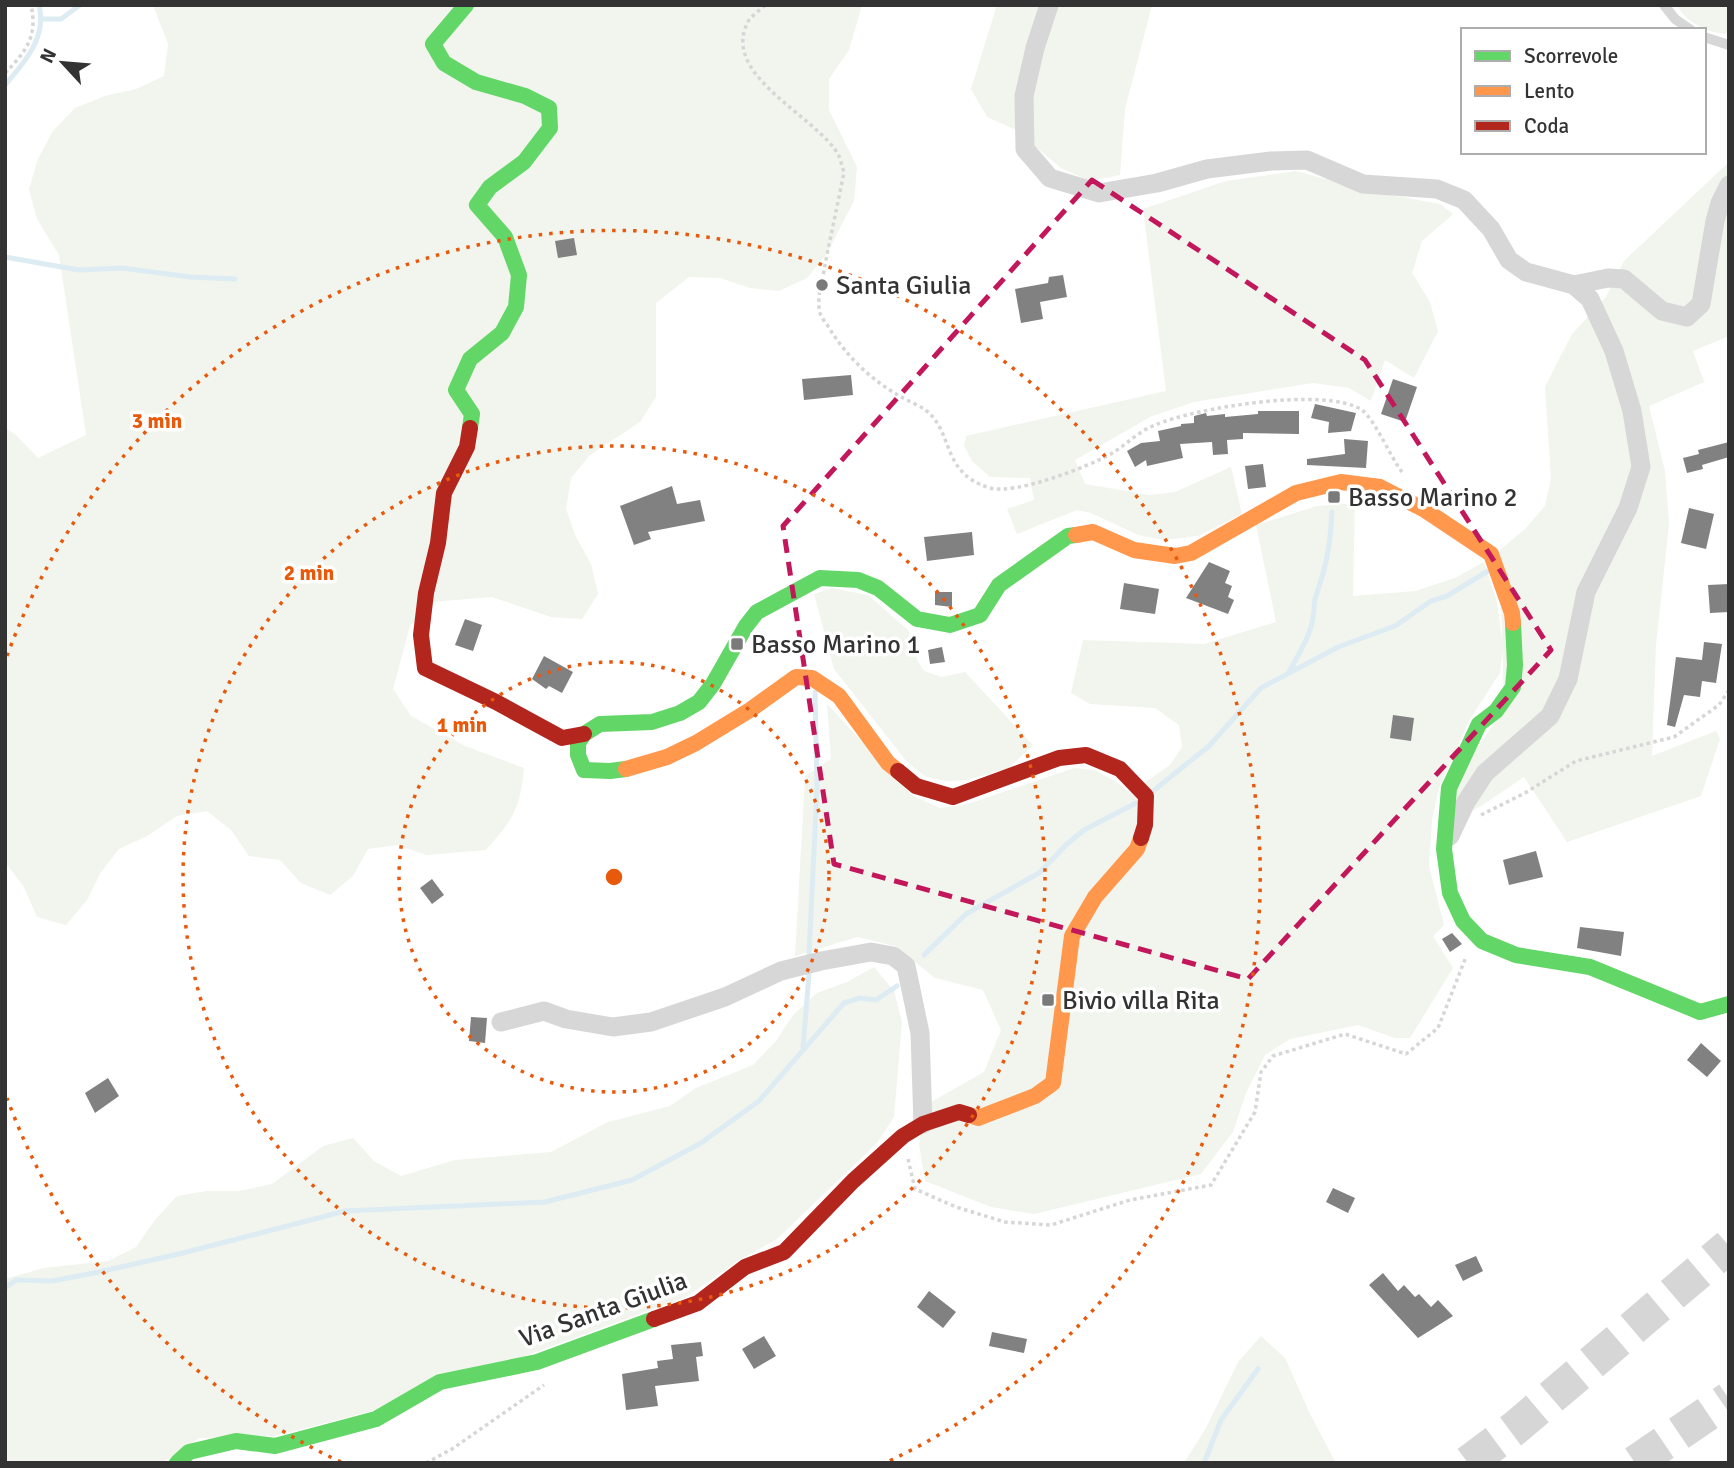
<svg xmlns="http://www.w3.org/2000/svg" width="1734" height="1468" font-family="Signika,sans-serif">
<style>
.green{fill:#f1f5ed}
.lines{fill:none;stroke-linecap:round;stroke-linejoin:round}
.stream{stroke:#ddebf3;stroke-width:5}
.building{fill:#818181}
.highway-tunnel{stroke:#d6d6d6;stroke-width:35;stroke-dasharray:35 18;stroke-linecap:butt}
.path{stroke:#d6d6d6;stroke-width:3.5;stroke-dasharray:3.5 3.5;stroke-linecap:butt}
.lane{stroke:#d7d7d7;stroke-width:10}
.street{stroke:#d7d7d7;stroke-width:19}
.fast{stroke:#63d668;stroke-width:16}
.slow{stroke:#ff974d;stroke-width:16}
.jam{stroke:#b3261e;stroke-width:16}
.marked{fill:none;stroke:#c2185b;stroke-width:5;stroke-dasharray:14 9;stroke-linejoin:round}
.ring{fill:none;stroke:#e8590c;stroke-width:3.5;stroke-dasharray:3.5 7}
.poi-dot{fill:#7a7a7a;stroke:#fff;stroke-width:2.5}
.labels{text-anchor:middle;stroke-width:7;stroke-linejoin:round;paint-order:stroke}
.poi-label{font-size:26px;fill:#333;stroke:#fff;text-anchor:start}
.street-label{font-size:26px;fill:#333;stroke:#fff}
.centre{fill:#e8590c;stroke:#fff;stroke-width:3.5}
.ring-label{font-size:21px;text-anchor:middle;font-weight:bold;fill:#e8590c;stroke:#fff;stroke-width:7;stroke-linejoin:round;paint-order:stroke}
</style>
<rect width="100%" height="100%" fill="#fff"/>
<g class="green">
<path d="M153 5H862L849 50 829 79V110L857 167 854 201 826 255 807 278 779 291 750 288 720 278 689 277 656 303V397L640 422 590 455 571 478 566 509 576 537 591 564 598 594 582 619 551 617 492 597 431 602 410 626 393 689 411 716 465 746 524 768C520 810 513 819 486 850L426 855 398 845 368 849 353 876 330 895 301 883 280 860 249 856 231 830 207 811 177 816 147 836 119 849 101 872 87 900 66 925 37 917 24 887 5 862V428L16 435 38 458 86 435 59 255 37 219 29 189 38 159 53 131 75 108 105 96 136 89 164 76 168 44Z"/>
<path d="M997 5H1152L1125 109 1120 175 1090 181 1061 168 1014 129 987 117 971 89Z"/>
<path d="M1677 5H1729V30L1725 34C1707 32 1686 23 1677 5Z"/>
<path d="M1729 162V336L1693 351 1704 382 1649 406 1665 471 1669 524 1656 645 1652 756 1716 731 1720 739 1701 796 1567 842 1524 777 1481 806 1450 823 1457 777 1504 709 1500 550 1525 529 1545 506 1551 478 1545 387 1572 334 1606 297 1624 261Z"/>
<path d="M1296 171 1369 191 1440 204 1453 214 1422 241 1412 273 1430 302 1438 331 1414 378 1385 360 1371 401 1349 388 1313 383 1194 402 1152 416 1075 460 1085 484 1149 495 1175 492 1231 467 1242 514 1198 536 1163 540 1138 535 1091 513 1077 510 1017 534 1007 509 1034 500 1030 478 990 477 972 461 964 446 966 436 1166 391 1143 209 1226 181Z"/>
<path d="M1355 503 1353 596 1415 591 1455 578 1484 562 1497 602 1503 647 1500 673 1470 719 1439 788 1432 820 1429 866 1444 925 1433 936 1453 968 1410 1038H1395L1358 1025 1290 1039 1265 1055 1246 1093 1233 1132 1201 1174 1034 1214 991 1207 925 1181 919 1144 924 1106 984 1072 1001 1030 983 990 935 978 895 946 857 937 795 956 805 776 831 759 827 704 913 796 940 808 968 804 1074 768 1095 770 1118 783 1130 793 1170 765 1182 747 1179 725 1155 708 1090 704 1071 693 1083 640 1204 644 1276 622 1256 525 1317 506Z"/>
<path d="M832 588 868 595 908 630 918 662 924 671 942 677 965 672 1033 745 1009 768 967 780 946 781 926 777 907 762 834 669 814 594Z"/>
<path d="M874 967 894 991 902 1022 894 1117 877 1143 777 1239 738 1261 686 1297 380 1409 274 1436 199 1438 162 1463H5V1279L44 1268 108 1261 136 1247 155 1220 177 1196 207 1191H239L272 1184 323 1146 353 1138 374 1161 401 1176 455 1160 551 1152 608 1122 670 1106 696 1088 753 1065 776 1041 793 1015 817 993 847 982Z"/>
<path d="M1261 1336 1285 1358 1312 1418 1336 1463H1184L1206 1428 1238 1362Z"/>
</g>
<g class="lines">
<g class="stream">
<path d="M41 19H61L80 5"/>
<path d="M5 85C25 62 47 37 39 5"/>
<path d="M5 257 79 270 122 268 190 277 235 279"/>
<path d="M1289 672C1298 655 1310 637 1313 618 1315 610 1313 603 1316 596 1327 563 1330 547 1332 512"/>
<path d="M1153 791 1209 746 1261 688 1338 647 1395 626 1431 601 1447 596 1488 571"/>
<path d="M809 954 817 789 815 692"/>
<path d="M924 955 966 914 1039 873 1067 844 1084 830 1136 803"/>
<path d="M803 1048 809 974"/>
<path d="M5 1288 16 1280 52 1281 99 1272 183 1253 345 1211 545 1202 632 1180 701 1143 759 1101 844 1003 860 998 876 1000 897 986"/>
<path d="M1204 1463 1221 1420 1258 1369"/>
</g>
</g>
<g class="building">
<path d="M574 238 577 255 558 258 555 241Z"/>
<path d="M1063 275 1067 297 1040 302 1043 319 1021 323 1015 289 1048 283 1049 277Z"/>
<path d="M851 375 853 395 804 400 802 379Z"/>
<path d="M1393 379 1417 387 1405 422 1381 414Z"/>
<path d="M1315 404 1356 413 1351 431 1328 433 1329 422 1311 418Z"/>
<path d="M1258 411H1299V434L1243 433V439L1227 440 1228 454 1213 455 1212 442 1180 444 1183 458 1147 466 1146 460 1135 467 1127 451 1141 443 1160 441 1158 431 1181 426V424L1194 423V416L1206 413 1207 416 1225 414V417L1258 414Z"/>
<path d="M1344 439 1368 441 1366 468 1307 465V459L1345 454Z"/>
<path d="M1729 442V457L1702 465 1703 469 1687 473 1683 458 1699 454 1698 450Z"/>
<path d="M1263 464 1266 487 1248 489 1245 466Z"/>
<path d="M672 486 677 504 700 500 705 521 648 532 651 539 634 545 620 506Z"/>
<path d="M1689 508 1714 514 1706 549 1681 543Z"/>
<path d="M972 532 974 555 927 561 924 537Z"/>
<path d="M1209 562 1230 571 1225 583 1232 586 1228 597 1234 600 1228 614 1186 598Z"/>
<path d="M1124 583 1159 589 1155 614 1120 609Z"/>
<path d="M1729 584V612L1710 613 1708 585Z"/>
<path d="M935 592H952V607L935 605Z"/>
<path d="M465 619 482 625 473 651 455 645Z"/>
<path d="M1704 642 1722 644 1716 683 1702 681 1700 697 1684 695 1675 727 1667 725 1676 657 1702 660Z"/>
<path d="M942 647 945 662 930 664 928 650Z"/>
<path d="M544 656 573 672 562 693 549 686 546 689 532 679Z"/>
<path d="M1393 715 1414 718 1411 741 1390 738Z"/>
<path d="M1536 851 1543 877 1509 885 1503 860Z"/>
<path d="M432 879 444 895 432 904 420 888Z"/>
<path d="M1580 927 1624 932 1621 956 1577 948Z"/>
<path d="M1452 933 1462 944 1450 952 1442 939Z"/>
<path d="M471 1017 487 1018 485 1043 469 1041Z"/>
<path d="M1701 1043 1721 1061 1707 1077 1687 1060Z"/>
<path d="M108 1078 119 1096 95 1113 85 1093Z"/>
<path d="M1333 1188 1355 1198 1348 1213 1326 1202Z"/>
<path d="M1476 1256 1483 1271 1463 1281 1455 1265Z"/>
<path d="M1383 1273 1398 1291 1404 1285 1415 1297 1419 1294 1431 1307 1438 1300 1453 1316 1418 1338 1369 1285Z"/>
<path d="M929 1291 956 1312 943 1328 917 1307Z"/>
<path d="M992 1332 1027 1339 1024 1353 989 1346Z"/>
<path d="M764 1336 776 1356 754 1369 742 1349Z"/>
<path d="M701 1342 703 1356 696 1357 699 1381 655 1386 658 1406 626 1410 622 1374 658 1368 657 1361 673 1359 671 1345Z"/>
</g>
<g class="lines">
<g class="highway-tunnel">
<path d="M1468 1463 1515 1428 1729 1246"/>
<path d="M1635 1463 1729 1399"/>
</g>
<g class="path">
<path d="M765 5C760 10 753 15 749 20 717 75 818 116 839 156 841 161 842 167 844 172 838 203 831 234 825 265 823 279 816 298 820 313 821 318 828 325 831 331 853 365 881 388 917 405 957 424 936 472 990 488 1016 495 1087 467 1111 454 1126 445 1139 431 1155 425 1195 408 1325 386 1362 410 1375 420 1390 456 1402 472"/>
<path d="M5 73C26 52 38 36 31 5"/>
<path d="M1481 815 1525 793 1576 761 1674 737 1719 705 1729 690"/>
<path d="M908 1159 915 1189 956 1207 1005 1222 1051 1225 1130 1200 1211 1185 1255 1112 1261 1072 1273 1056 1345 1034 1406 1054 1438 1028 1466 957"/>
<path d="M426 1463 452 1449 544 1385"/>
</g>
<g class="lane">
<path d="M1664 5 1675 19 1691 30"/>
<path d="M1704 37 1729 45"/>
</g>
<g class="street">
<path d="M1049 5 1035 48 1024 96 1025 149 1050 178 1099 193 1157 183 1207 169 1271 161 1307 160 1363 184 1437 189 1464 200 1491 229 1509 260 1526 272 1574 285 1590 299 1614 351 1632 411 1641 467 1628 508 1586 592 1568 679 1550 716 1485 773 1466 802 1450 836"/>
<path d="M1574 285 1608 278 1624 279 1662 311 1687 317 1701 304 1715 221 1720 203 1729 185"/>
<path d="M501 1022 544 1011 566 1019 613 1027 651 1022 725 997 781 971 821 961 871 952 893 956 906 966 920 1033 923 1124"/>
</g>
<g class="fast">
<path d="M466 5 433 44 444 63 476 82 525 96 549 108 550 128 524 162 490 187 477 205 505 237 519 275 516 307 502 333 470 359 456 390 472 414 470 428"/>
<path d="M1513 623 1515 665 1513 687 1496 711 1479 724 1449 788 1444 849 1450 893 1463 921 1482 941 1516 955 1590 967 1700 1012 1729 1004"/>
<path d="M626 769 610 771 584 770 578 755V743L584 734 600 724 652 722 680 713 699 702 713 684 746 626 757 612 820 578 858 580 878 588 917 619 950 625 980 615 999 585 1068 536 1076 535"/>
<path d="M177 1463 189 1452 236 1441 275 1446 376 1419 440 1382 537 1362 654 1319"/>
</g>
<g class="slow">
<path d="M1076 535 1093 532 1134 550 1175 556 1191 553 1296 493 1341 482 1380 487 1425 510 1491 554 1512 613 1513 623"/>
<path d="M626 769 667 757 696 743 750 710 796 677 812 678 839 696 888 763 898 771"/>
<path d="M969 1115 978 1118 1035 1096 1053 1083 1072 936 1095 897 1137 849 1141 838"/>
</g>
<g class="jam">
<path d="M470 428 467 447 444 493 438 543 426 593 421 635 425 668 496 702 562 738 584 734"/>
<path d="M898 771 916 786 953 797 1059 758 1086 755 1120 769 1146 796 1145 825 1141 838"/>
<path d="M654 1319 698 1303 745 1267 784 1252 853 1181 903 1136 923 1124 959 1112 969 1115"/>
</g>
</g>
<path class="marked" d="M1092 180 1365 360 1551 650 1248 979 834 864 783 526Z"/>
<g class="ring">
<circle cx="614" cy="877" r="215"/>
<circle cx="614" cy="877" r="431"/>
<path d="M341 1462A646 646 0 0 1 7 1098M7 656A646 646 0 1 1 887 1462"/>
</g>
<g class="poi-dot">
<circle cx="822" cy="285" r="7"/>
<rect x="1327" y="490" width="14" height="14" rx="3.5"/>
<rect x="730" y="637" width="14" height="14" rx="3.5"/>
<rect x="1041" y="993" width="14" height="14" rx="3.5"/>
</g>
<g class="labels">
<g class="poi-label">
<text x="836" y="294">Santa Giulia</text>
<text x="1348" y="506">Basso Marino 2</text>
<text x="751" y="653">Basso Marino 1</text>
<text x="1062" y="1009">Bivio villa Rita</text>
</g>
<g class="street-label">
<text transform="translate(603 1309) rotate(-20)" y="9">Via Santa Giulia</text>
</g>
</g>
<circle cx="614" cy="877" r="10" class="centre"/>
<g class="ring-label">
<text x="157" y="428">3 min</text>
<text x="309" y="580">2 min</text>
<text x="462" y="732">1 min</text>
</g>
<rect width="1734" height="1468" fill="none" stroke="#333333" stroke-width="14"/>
<rect x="1461" y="28" width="245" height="126" fill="#ffffff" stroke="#adadad" stroke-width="2"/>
<rect x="1475" y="51" width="35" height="10" fill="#63d668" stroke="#adadad" stroke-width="2"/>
<text x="1524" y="63" font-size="21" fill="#333333">Scorrevole</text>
<rect x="1475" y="86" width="35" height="10" fill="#ff974d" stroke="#adadad" stroke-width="2"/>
<text x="1524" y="98" font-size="21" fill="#333333">Lento</text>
<rect x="1475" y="121" width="35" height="10" fill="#b3261e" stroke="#adadad" stroke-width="2"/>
<text x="1524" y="133" font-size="21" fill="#333333">Coda</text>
<g transform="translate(63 63) rotate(296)" stroke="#ffffff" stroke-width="5" paint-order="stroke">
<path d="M0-5L12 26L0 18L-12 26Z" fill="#333333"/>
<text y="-10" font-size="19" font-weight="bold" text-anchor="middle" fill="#333333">N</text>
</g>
</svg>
